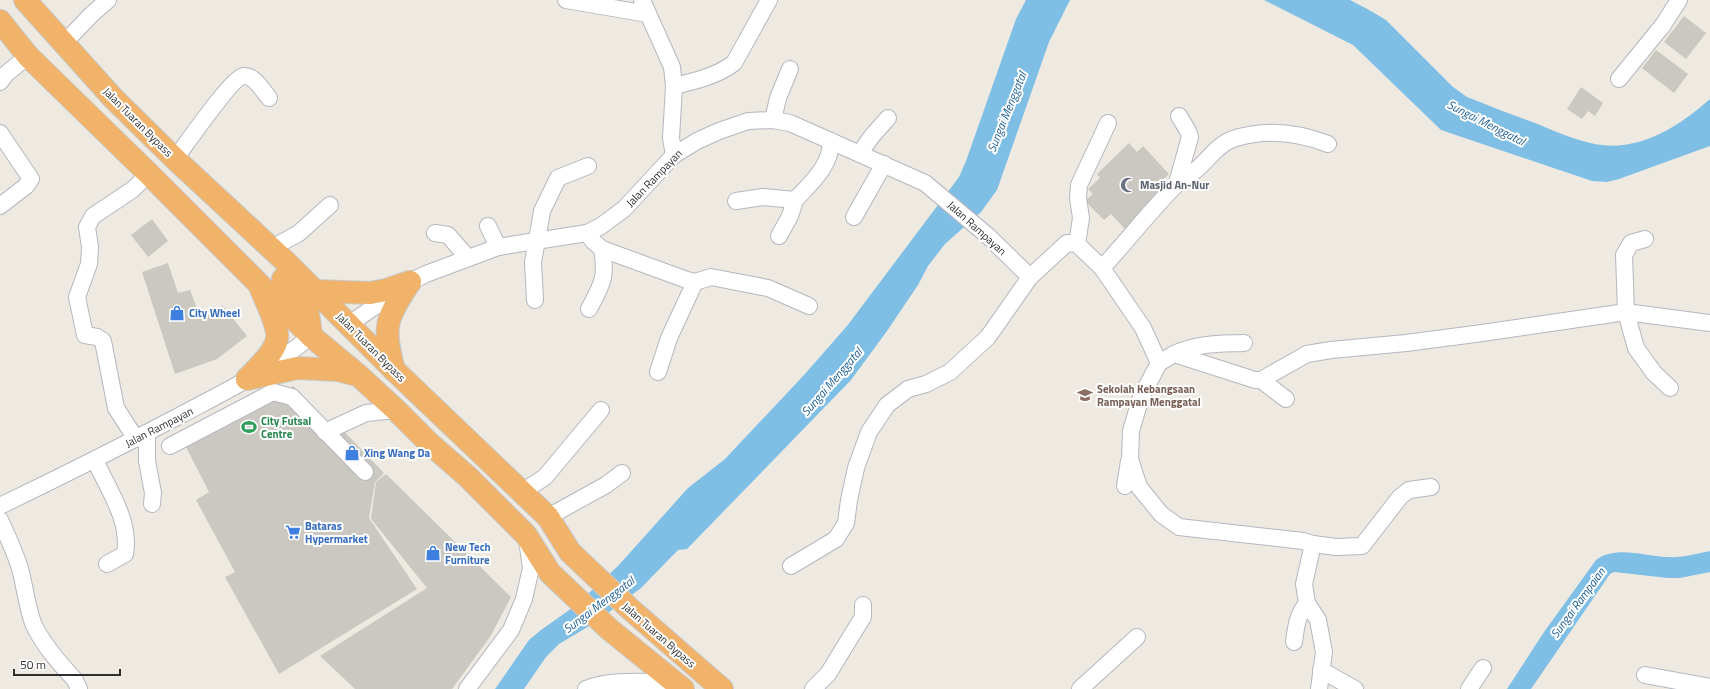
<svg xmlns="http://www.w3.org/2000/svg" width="1710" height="689" font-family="'Titillium Web',sans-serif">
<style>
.water{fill:#7fbfe5}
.building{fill:#cac8c0}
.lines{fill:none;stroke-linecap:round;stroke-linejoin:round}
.minor-casing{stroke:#b5b6c0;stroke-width:18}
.highway-casing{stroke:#c9c9c9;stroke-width:24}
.minor{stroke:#fff;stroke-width:16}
.highway{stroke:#f1b36a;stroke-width:22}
.labels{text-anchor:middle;stroke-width:4;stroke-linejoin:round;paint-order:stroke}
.street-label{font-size:11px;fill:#2e2e2e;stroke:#fff}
.worship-label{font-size:11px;font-weight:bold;fill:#5b616d;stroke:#fff;text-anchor:start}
.shop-label{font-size:11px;font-weight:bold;fill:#366cbe;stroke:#fff;text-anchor:start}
.education-label{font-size:11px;font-weight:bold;fill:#785e54;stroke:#fff;text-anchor:start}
.leisure-label{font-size:11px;font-weight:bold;fill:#27864d;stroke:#fff;text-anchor:start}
.water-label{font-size:12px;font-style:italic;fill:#1a5d95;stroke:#fff}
</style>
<rect width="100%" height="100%" fill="#eeeae2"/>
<g class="water">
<path d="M1026 0H1070L1049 42 997 190 981 212 945 244 928 266 918 285 887 331 851 380 687 549 678 550 641 588 596 622 559 644 546 657 524 689H495L529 640 541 630 575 606 618 566 688 488 725 459 804 375 847 326 959 177 966 161 1016 19Z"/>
<path d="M1264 0H1350L1371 11 1386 20 1453 87 1467 97C1490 106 1512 115 1535 123 1562 134 1593 149 1623 145 1656 141 1685 121 1710 99V146L1619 179 1607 182 1592 181 1441 130 1353 45Z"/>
<path d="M1710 551V572L1680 578H1668L1614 572 1610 574 1531 689H1507L1544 632 1596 560C1615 545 1644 556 1667 557 1682 558 1696 554 1710 551Z"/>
</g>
<g class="building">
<path d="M1684 16 1706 33 1686 59 1664 42Z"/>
<path d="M1656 50 1688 74 1674 93 1642 68Z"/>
<path d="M1581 87 1603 103 1595 116 1588 111 1582 119 1567 109Z"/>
<path d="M1129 143 1137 152 1143 146 1169 174 1161 182 1168 189 1125 229 1111 214 1104 220 1085 201 1093 194 1088 189 1100 178 1097 174Z"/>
<path d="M152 219 168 241 148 257 131 235Z"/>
<path d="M168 263 178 293 190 290 201 319 223 306 247 336 217 359 175 374 142 272Z"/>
<path d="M294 386 317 427 333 420 384 473 375 482 369 518 417 589 279 674 225 577 235 572 196 500 209 492 184 443Z"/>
<path d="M386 474 511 597 490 637 452 689H355L320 656 427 588 371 519 376 482Z"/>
</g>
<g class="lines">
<g class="minor-casing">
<g id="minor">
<path d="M566 0 648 14"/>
<path d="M642 0 672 67 674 86 671 138 674 155"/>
<path d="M63 44 92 14 108 0"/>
<path d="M1619 79 1663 25 1679 0"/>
<path d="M0 82 6 74 28 56"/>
<path d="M674 86C695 81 717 76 734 63L769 0"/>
<path d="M773 120 778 98 790 69"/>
<path d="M0 133 31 179 26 186 0 206"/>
<path d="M860 153 872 136 888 118"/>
<path d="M175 159C185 146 232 77 244 76 254 75 263 91 269 98"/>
<path d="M1177 183 1190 137 1188 131 1179 116"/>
<path d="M736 201 763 197 795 200C811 183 831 166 831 141"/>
<path d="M854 217 884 164"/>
<path d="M488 226 498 247"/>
<path d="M435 233 448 235 468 258"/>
<path d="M587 233 594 242 602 249 687 280 695 282 711 277 768 288 809 306"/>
<path d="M779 236 790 216 795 200"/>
<path d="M1645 239 1631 243 1624 255 1626 312 1636 348 1654 373 1670 388"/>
<path d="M1077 244 1081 218 1078 198 1079 185 1108 123"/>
<path d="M272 248 299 233 330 205"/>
<path d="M1102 268C1127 241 1150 211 1177 184 1182 179 1190 175 1196 170 1208 160 1218 144 1233 139 1266 128 1297 132 1328 144"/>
<path d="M535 300 533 262 537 240 542 211 558 178 588 166"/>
<path d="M589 309C602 284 607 278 602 249"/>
<path d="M348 325 410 282 426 274 498 247 587 233 601 226 624 209 674 155 697 141 719 131 748 121 773 120 790 123 925 183 988 236 1030 277"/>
<path d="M1174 354C1197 343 1220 344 1244 343"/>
<path d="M658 372 669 338 695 282"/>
<path d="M1261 380 1286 399"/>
<path d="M325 432 366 413 396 410"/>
<path d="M147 433V461L153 493 152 504"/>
<path d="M136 439 116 408 103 341 97 337 85 335 77 297 89 264 90 247 87 227 93 216 132 190 149 174"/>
<path d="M170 446 273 392 292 397 365 472"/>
<path d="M95 460C108 489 131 521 125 554L107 564"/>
<path d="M1125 486 1129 461"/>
<path d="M522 492 545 477 601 410"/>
<path d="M0 506C60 477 120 447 179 416 224 392 272 369 311 336"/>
<path d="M548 517 606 485 622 473"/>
<path d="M0 520C8 537 16 554 21 572 25 589 27 606 33 623 42 644 60 664 75 680L79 689"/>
<path d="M1313 544 1336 547 1362 546 1400 497 1409 490 1431 487"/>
<path d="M791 566 836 539 846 523 849 500 856 468 869 432 887 405 908 389 926 384 950 372 988 337 1030 277 1067 243 1077 244 1102 268 1143 328 1159 363"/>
<path d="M1294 642C1296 627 1297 615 1307 603"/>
<path d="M1321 670 1355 689"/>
<path d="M1645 675 1710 687"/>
<path d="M467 689 511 630 524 599 531 568 527 540"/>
<path d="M586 689C614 678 647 683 676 682"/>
<path d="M813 689 828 674 858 625 863 617V605"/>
<path d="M1080 689 1137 637"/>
<path d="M1319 689 1324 652 1318 620 1307 603 1304 584 1313 544 1303 541 1179 527 1161 514 1139 487 1130 459 1131 431 1141 397 1159 363 1174 354 1255 380H1261L1307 354 1331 350 1406 343 1475 334 1626 312 1710 323"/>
<path d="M1469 689 1483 668"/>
</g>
</g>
<g class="highway-casing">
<g id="highway">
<path d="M25 0 113 98 175 159 287 263 394 370 548 517 570 552 629 608 722 689"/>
<path d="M0 21 28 56 149 174 311 336 357 374 396 410 429 443 468 477 526 535 550 573 609 629 683 689"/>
<path d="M283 279C306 302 308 303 311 336"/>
<path d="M316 291 370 293 386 290 410 282"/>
<path d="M394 370C382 326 386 319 410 282"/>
<path d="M247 379 297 368 338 370 353 374"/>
<path d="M247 379C257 368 274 354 277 339 279 326 266 302 261 289"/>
</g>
</g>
<use href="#minor" class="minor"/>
<use href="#highway" class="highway"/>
</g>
<defs>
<g id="mosque-bare" transform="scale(1.2)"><path d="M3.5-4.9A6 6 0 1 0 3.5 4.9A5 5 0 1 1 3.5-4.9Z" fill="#6b7280" stroke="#fff" stroke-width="2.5" paint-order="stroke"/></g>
<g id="shop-bare" transform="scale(1.2)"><path d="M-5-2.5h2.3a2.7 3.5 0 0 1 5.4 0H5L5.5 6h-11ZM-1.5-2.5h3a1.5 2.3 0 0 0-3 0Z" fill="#3f7fe0" stroke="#fff" stroke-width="2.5" paint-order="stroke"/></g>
<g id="school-bare" transform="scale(1.2)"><path d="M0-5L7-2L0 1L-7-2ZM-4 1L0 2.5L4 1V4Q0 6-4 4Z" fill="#8d6e63" stroke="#fff" stroke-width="2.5" paint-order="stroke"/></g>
<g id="stadium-bare" transform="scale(1.2)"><path d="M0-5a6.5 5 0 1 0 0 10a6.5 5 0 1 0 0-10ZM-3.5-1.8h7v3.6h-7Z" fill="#2e9e5b" stroke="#fff" stroke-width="2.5" paint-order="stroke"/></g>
<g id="supermarket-bare" transform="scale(1.2)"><path d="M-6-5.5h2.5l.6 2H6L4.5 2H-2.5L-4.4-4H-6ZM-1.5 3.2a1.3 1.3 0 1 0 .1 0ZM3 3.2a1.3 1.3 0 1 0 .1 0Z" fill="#3f7fe0" stroke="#fff" stroke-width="2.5" paint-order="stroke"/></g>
</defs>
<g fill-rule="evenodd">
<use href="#mosque-bare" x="1128" y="185"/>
<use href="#shop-bare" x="177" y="313"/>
<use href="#school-bare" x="1085" y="395"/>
<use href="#stadium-bare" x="249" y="427"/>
<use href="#shop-bare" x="352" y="453"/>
<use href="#supermarket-bare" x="293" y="532"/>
<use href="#shop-bare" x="433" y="553"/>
</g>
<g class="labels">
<g class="street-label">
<text transform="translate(138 122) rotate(45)" y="4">Jalan Tuaran Bypass</text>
<text transform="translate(654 178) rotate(-46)" y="4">Jalan Rampayan</text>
<text transform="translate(977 228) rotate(42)" y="4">Jalan Rampayan</text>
<text transform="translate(371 347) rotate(45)" y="4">Jalan Tuaran Bypass</text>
<text transform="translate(159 427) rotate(-27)" y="4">Jalan Rampayan</text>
<text transform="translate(659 635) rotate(41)" y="4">Jalan Tuaran Bypass</text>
</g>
<g class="worship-label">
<text x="1140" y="189">Masjid An-Nur</text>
</g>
<g class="shop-label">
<text x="189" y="317">City Wheel</text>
<text x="364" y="457">Xing Wang Da</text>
<text x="305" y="530">Bataras<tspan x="305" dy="13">Hypermarket</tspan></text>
<text x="445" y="551">New Tech<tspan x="445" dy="13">Furniture</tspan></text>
</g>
<g class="education-label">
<text x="1097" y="393">Sekolah Kebangsaan<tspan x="1097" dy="13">Rampayan Menggatal</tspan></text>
</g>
<g class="leisure-label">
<text x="261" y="425">City Futsal<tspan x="261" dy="13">Centre</tspan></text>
</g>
<g class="water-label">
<text transform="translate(1007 112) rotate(-68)" y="4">Sungai Menggatal</text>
<text transform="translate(1486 123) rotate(27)" y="4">Sungai Menggatal</text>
<text transform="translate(832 382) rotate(-49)" y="4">Sungai Menggatal</text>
<text transform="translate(1578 603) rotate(-54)" y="4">Sungai Rampaian</text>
<text transform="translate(599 605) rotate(-37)" y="4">Sungai Menggatal</text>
</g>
</g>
<path d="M14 669v6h106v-6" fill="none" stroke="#2e2e2e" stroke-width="2"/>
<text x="20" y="669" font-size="12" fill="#2e2e2e" stroke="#ffffff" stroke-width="3" paint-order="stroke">50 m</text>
</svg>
